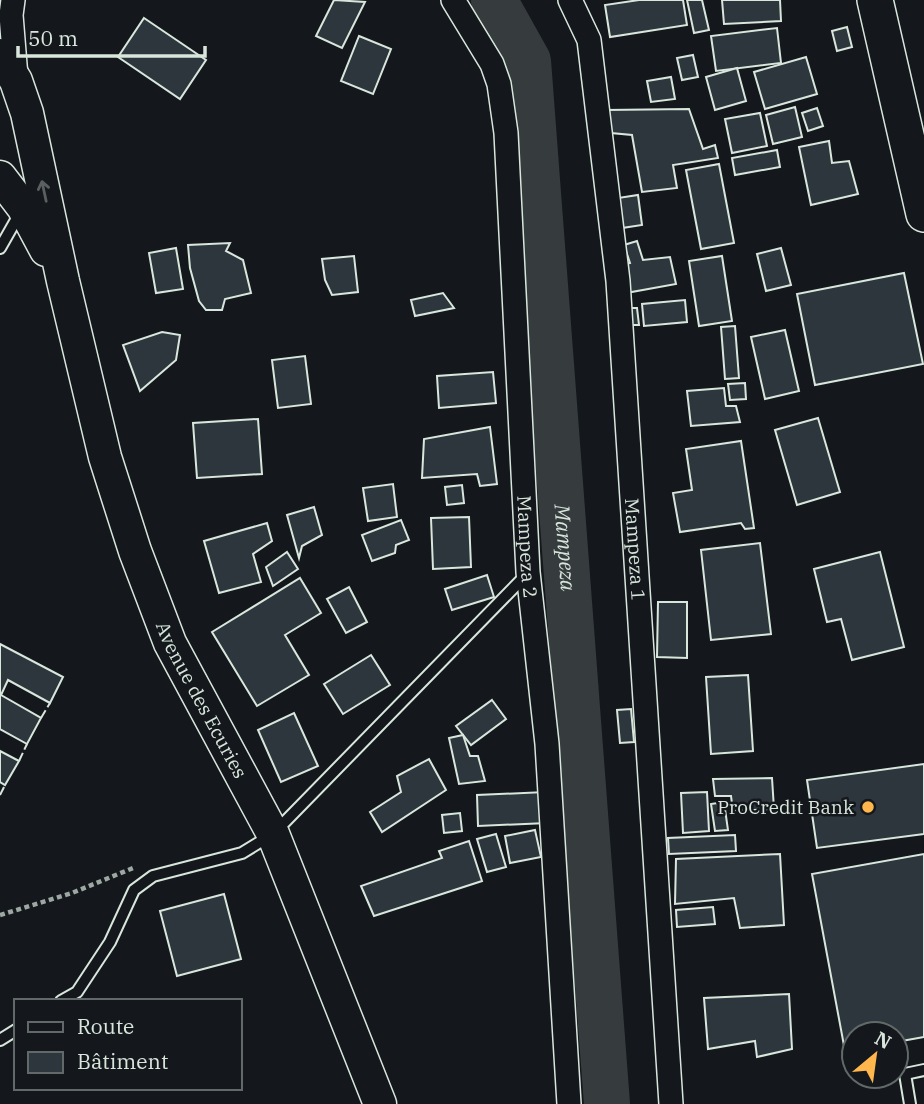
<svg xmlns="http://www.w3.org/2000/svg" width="924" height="1104" font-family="'IBM Plex Serif',serif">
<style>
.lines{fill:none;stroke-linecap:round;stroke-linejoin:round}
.river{stroke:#363b3e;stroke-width:46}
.building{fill:#2c363c;stroke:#d8e6dc;stroke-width:2}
.lane-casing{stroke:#d8e6dc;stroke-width:14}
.street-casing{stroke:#d8e6dc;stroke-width:26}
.secondary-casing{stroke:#d8e6dc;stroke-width:35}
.primary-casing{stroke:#d8e6dc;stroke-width:38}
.path{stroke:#9da8a2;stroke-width:4.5;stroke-dasharray:5 3.5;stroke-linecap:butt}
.lane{stroke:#14181c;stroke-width:10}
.street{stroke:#14181c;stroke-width:23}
.secondary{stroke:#14181c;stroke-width:32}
.primary{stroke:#14181c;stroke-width:35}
.fence{stroke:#d8e6dc;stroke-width:2;stroke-dasharray:9 3.5;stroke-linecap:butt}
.oneway{stroke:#59605f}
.poi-dot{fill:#ffb74d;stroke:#14181c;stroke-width:2.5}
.labels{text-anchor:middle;stroke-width:5;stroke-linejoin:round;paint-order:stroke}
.street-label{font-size:19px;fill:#d8e6dc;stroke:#14181c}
.poi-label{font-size:19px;fill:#d8e6dc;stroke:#14181c;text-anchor:end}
.water-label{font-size:21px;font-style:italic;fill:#d8e6dc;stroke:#14181c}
</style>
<rect width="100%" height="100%" fill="#14181c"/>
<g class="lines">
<path class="river" id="s1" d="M494 0 528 61 607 1104"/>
</g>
<g class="building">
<path d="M334 0 365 2 342 48 316 36Z"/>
<path d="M639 0H683L687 25 610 37 605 5Z"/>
<path d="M687 0H702L709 30 694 33Z"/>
<path d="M722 0H780L781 21 724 24Z"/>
<path d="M144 18 206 60 180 99 118 57Z"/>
<path d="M847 27 852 47 837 51 832 31Z"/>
<path d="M777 28 781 63 716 71 711 36Z"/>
<path d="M359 36 391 49 373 94 341 81Z"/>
<path d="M693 55 698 77 682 80 677 58Z"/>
<path d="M806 57 817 94 765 109 754 72Z"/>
<path d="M737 68 746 101 715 110 706 77Z"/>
<path d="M671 77 675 99 651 102 647 81Z"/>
<path d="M795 107 802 137 773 144 766 115Z"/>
<path d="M817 108 823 126 808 131 802 113Z"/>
<path d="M689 109 703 149 715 145 718 158 673 165 677 188 642 192 632 135 611 133 606 110Z"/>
<path d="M760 113 767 146 732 153 725 119Z"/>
<path d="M829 141 832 163 849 161 858 194 811 205 799 147Z"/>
<path d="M777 150 780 167 735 175 732 158Z"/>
<path d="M719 164 734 243 701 249 686 170Z"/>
<path d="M638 195 642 225 622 228 618 198Z"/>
<path d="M637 241 643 260 670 257 676 284 626 293 621 265 630 263 624 245Z"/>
<path d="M230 243 226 251 243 260 251 293 225 299 222 310H206L199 301 190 268 188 245Z"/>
<path d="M176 248 183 289 156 293 149 253Z"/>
<path d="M781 248 791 285 766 291 757 254Z"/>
<path d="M354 256 358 292 332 295 325 280 322 259Z"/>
<path d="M722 256 732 321 699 326 689 261Z"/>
<path d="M904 273 923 364 815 385 797 294Z"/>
<path d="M443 293 454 308 415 316 411 300Z"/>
<path d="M685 300 687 322 644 326 642 304Z"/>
<path d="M629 308H637L639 325H630Z"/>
<path d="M735 326 739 378 725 379 721 327Z"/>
<path d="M785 330 799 391 765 399 751 337Z"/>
<path d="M162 332 180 335 176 360 140 391 123 345Z"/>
<path d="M305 356 311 404 278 408 272 360Z"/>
<path d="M493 372 496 403 439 408 437 376Z"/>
<path d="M745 383 746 399 730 400 728 384Z"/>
<path d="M724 388 726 406H736L740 422 691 426 687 391Z"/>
<path d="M818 418 840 492 797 505 775 430Z"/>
<path d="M258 419 262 474 197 478 193 423Z"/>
<path d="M490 427 497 484 480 486 477 474 422 478 424 439Z"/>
<path d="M741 441 754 528 745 529 741 523 680 532 673 493 692 490 686 449Z"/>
<path d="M393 484 397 517 368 521 363 488Z"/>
<path d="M462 485 464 503 447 505 445 487Z"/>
<path d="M314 507 322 535 302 546 299 558 287 515Z"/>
<path d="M469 517 471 567 433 569 431 518Z"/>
<path d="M401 520 409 540 396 545 395 553 372 561 362 535Z"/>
<path d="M267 523 272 541 253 554 261 582 219 593 204 541Z"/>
<path d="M760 543 771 634 711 640 701 550Z"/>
<path d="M287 552 298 569 273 586 266 567Z"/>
<path d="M880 552 904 647 852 660 841 619 827 622 814 569Z"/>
<path d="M487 575 494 597 452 610 445 589Z"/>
<path d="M300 578 321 613 285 635 309 675 257 706 212 632Z"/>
<path d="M349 587 367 622 346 633 327 599Z"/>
<path d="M658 602H687V658L657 657Z"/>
<path d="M0 644 63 677 50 703 8 680 1 695 41 718 27 744 0 729Z"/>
<path d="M371 655 390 685 343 714 324 684Z"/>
<path d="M748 675 753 751 711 754 706 677Z"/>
<path d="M492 700 506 719 471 745 456 726Z"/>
<path d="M631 709 634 742 620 743 617 710Z"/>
<path d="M294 713 318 766 281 782 258 730Z"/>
<path d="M463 735 470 756H478L485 781 459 784 449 738Z"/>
<path d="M0 751 19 761 5 785 0 782Z"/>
<path d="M429 759 446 790 382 832 370 812 401 792 397 776Z"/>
<path d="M924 764V834L817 848 807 780Z"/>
<path d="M772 778 774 809 733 811 731 796H715L713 779Z"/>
<path d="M545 792 547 823 478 826 477 795Z"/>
<path d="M707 792 709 831 683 833 681 793Z"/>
<path d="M724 802 728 830 715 831 711 804Z"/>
<path d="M460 813 462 831 444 833 442 815Z"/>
<path d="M535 830 541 857 510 863 505 836Z"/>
<path d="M496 834 506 867 487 872 477 839Z"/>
<path d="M735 835 736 851 669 854 668 838Z"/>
<path d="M469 841 482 881 374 916 361 886 442 858 439 851Z"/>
<path d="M780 854 784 925 740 928 734 898 675 904 676 859Z"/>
<path d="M924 854V1037L896 1042V1034H854V1049L845 1051 812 874Z"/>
<path d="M224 894 241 959 177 976 160 911Z"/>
<path d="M713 907 715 924 677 927 676 910Z"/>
<path d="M789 994 792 1049 757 1057 755 1041 708 1049 704 998Z"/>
</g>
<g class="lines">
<g class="lane-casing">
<g id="lane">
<path d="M0 248 20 213"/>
<path d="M61 1001 77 992 110 942 134 890 153 876 242 853 273 834 528 573"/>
<path d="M0 1040 16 1030"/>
<path d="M910 1104 905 1074 924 1070"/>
</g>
</g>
<g class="street-casing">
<g id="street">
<path d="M13 0 11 15 16 77"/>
<path id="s2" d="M453 0 492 64 499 84 506 133 528 572 547 744 569 1104"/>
<path id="s3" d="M570 0 589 40 618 281 671 1104"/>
</g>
</g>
<g class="secondary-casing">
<g id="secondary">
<path id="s4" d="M0 55 16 81 27 113 63 281 105 457 135 551 170 643 273 834 380 1104"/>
<path d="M0 177 23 207 46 250"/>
</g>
</g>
<g class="primary-casing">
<path id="primary" d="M875 0 924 214"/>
</g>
<path class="path" d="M0 915 72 893 133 868"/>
<use href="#lane" class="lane"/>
<use href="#street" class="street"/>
<use href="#secondary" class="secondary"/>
<use href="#primary" class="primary"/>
<g class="fence">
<path d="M41 718 50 703"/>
<path d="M19 761 27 744"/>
<path d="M0 795 5 785"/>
</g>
</g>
<defs><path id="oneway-shaft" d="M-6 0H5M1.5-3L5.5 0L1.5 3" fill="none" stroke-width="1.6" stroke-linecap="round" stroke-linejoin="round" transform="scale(1.75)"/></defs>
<use class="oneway" href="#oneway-shaft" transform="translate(44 191) rotate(-102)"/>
<circle class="poi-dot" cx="868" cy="807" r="7"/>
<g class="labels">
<g class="street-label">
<text dy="7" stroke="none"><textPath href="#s2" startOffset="560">Mampeza 2</textPath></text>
<text dy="7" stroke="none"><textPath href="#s3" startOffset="556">Mampeza 1</textPath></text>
<text dy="7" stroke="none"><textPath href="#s4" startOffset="679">Avenue des Ecuries</textPath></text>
</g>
<g class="poi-label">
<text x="854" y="814">ProCredit Bank</text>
</g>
<g class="water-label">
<text dy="7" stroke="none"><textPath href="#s1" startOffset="558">Mampeza</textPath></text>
</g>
</g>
<rect x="14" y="999" width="228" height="91" fill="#14181c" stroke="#626a69" stroke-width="2"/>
<rect x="28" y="1022" width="35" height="10" fill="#14181c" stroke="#626a69" stroke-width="2"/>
<text x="77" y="1034" font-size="21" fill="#d8e6dc">Route</text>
<rect x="28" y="1052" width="35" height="21" fill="#2c363c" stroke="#626a69" stroke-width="2"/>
<text x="77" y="1069" font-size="21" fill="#d8e6dc">Bâtiment</text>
<g transform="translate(875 1055) rotate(29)"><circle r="33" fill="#14181c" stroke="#626a69" stroke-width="2"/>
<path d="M0-5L12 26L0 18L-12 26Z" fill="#ffb74d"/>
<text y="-10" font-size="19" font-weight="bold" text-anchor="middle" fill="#d8e6dc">N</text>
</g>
<path d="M18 46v10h187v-10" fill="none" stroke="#d8e6dc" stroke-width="3.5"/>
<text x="28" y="46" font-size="21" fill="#d8e6dc" stroke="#14181c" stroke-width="5" paint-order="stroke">50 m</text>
</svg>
